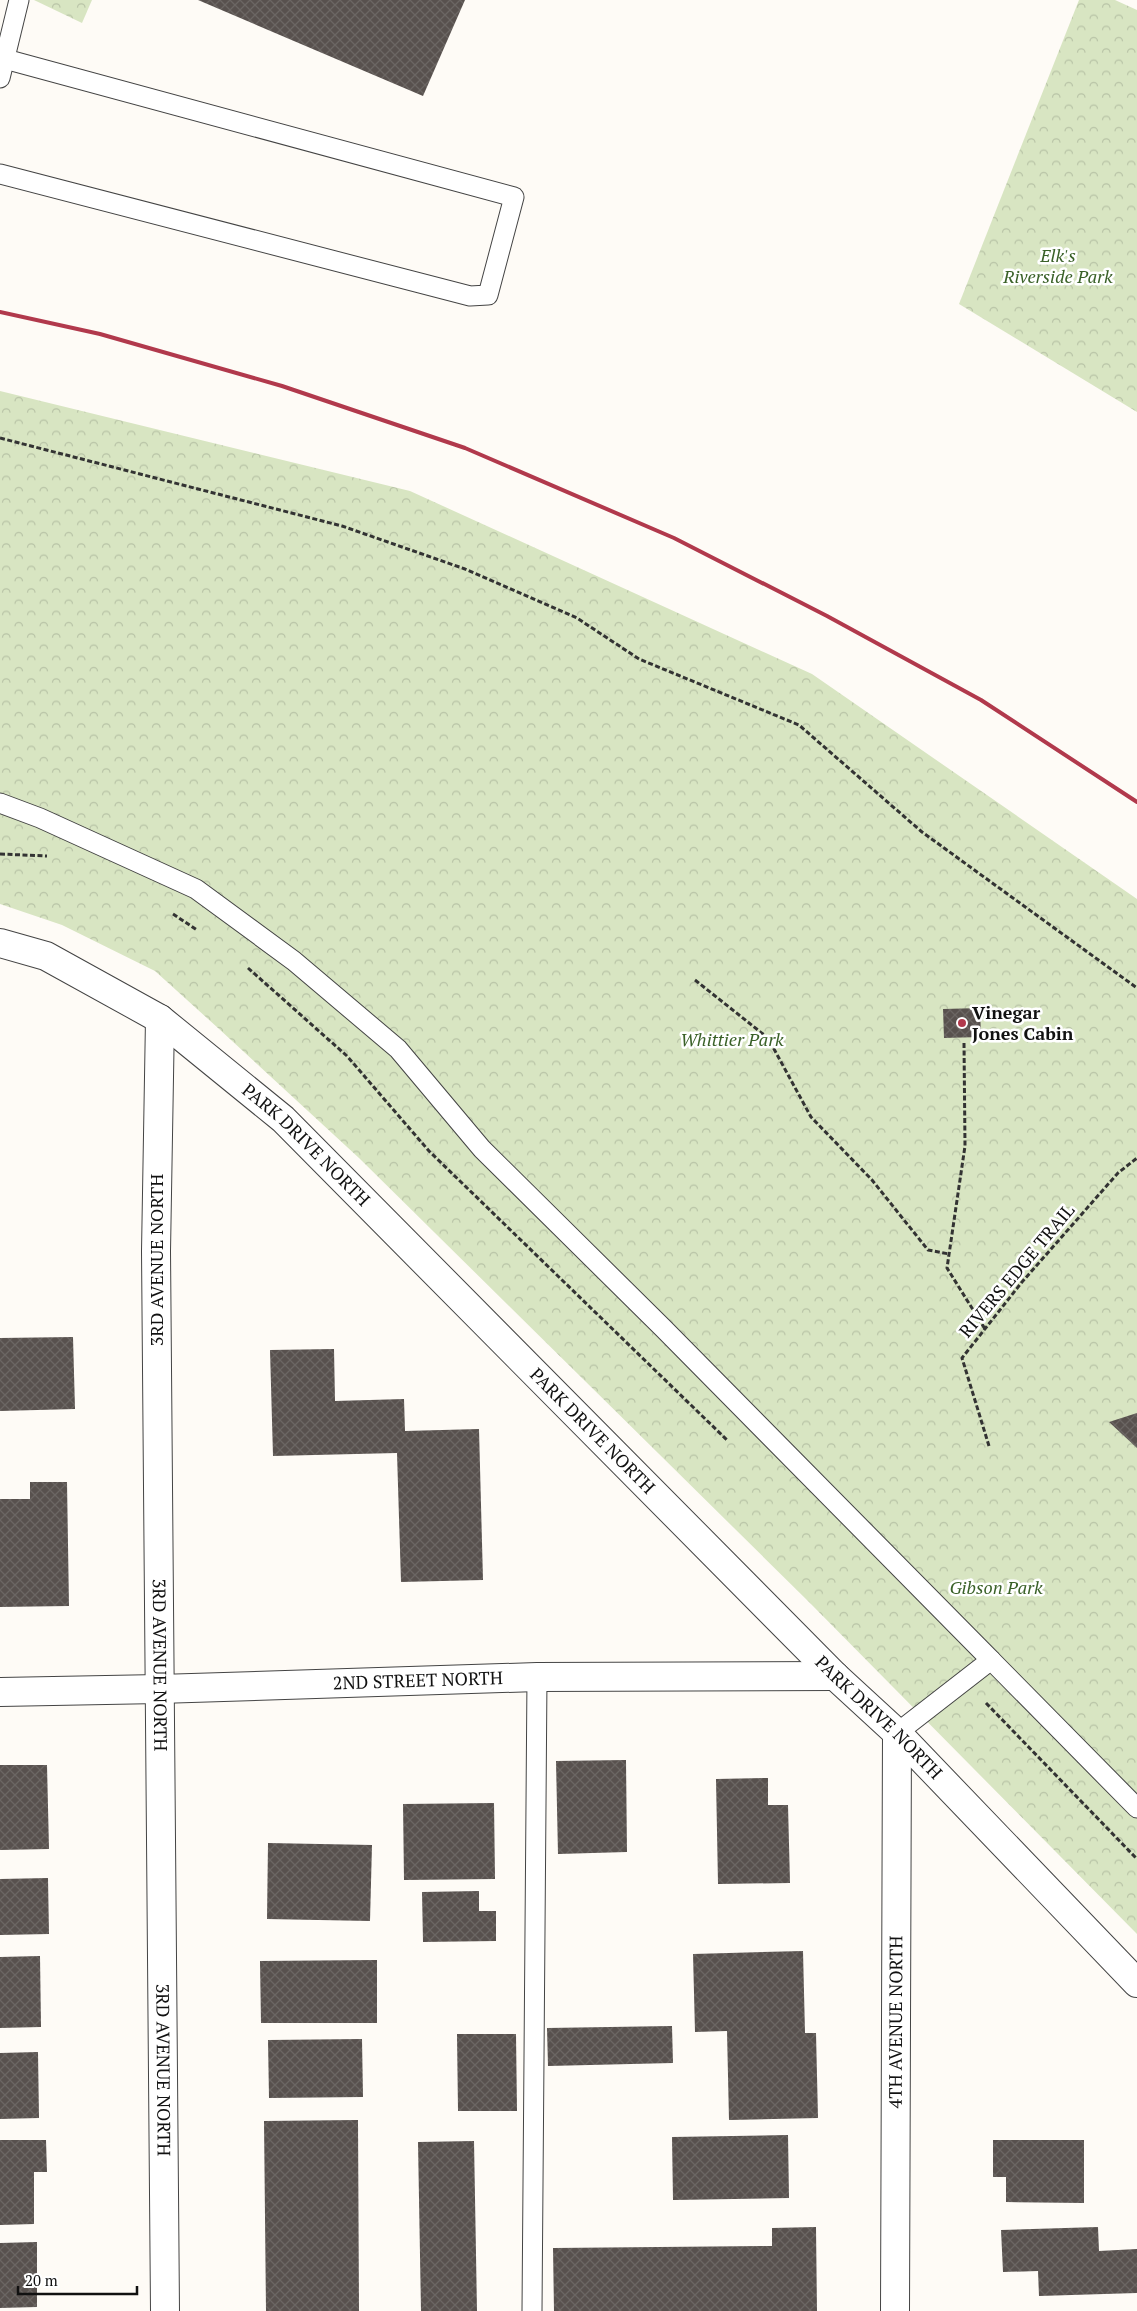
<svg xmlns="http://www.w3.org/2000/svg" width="1137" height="2311" font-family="'PT Serif',serif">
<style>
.park{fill:url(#park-crowns)}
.building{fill:url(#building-cross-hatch)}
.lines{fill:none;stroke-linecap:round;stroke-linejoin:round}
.service-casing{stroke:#444;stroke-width:21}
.minor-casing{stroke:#444;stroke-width:30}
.tertiary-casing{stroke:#444;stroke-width:30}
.path{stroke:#333;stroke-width:3;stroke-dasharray:5 2.5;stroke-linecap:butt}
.service{stroke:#fff;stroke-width:19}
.minor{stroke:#fff;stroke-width:28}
.tertiary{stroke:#fff;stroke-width:28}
.rail{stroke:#b1394c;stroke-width:4}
.poi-dot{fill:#b1394c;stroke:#fff;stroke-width:2}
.labels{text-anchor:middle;stroke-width:5;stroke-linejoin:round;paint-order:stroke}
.park-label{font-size:18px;font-style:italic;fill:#3a6128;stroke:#fff}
.poi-label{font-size:18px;font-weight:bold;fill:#111;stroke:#fff;text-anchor:start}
.street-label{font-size:18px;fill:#111;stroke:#fff}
</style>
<defs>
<pattern id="park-crowns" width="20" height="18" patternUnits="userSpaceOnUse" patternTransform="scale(1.25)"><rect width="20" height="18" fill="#d8e5c2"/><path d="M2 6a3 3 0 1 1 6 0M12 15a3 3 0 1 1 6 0" fill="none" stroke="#b8c3a6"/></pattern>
<pattern id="building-cross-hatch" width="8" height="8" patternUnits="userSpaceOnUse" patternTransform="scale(1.25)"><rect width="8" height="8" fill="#58514e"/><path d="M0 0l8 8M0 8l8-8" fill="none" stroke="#6b6663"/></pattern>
</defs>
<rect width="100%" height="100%" fill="#fefbf6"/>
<g class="park">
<path d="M34 0H92L82 23Z"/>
<path d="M1079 0H1115L1137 10V412L959 304Z"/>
<path d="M0 391 410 491 812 674 1137 899V1934L809 1602 359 1158 218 1028 155 971 62 925 0 904Z"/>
</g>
<g class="building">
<path d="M198 0H465L423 96Z"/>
<path d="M980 1008 981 1037 944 1038 943 1009Z"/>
<path d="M73 1337 75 1409 0 1411V1338Z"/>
<path d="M334 1349 335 1401 404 1399 405 1431 479 1429 483 1580 401 1582 397 1453 273 1456 270 1350Z"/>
<path d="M1137 1413V1448L1109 1422Z"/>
<path d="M30 1482H67L69 1606 0 1607V1499H30Z"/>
<path d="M626 1760 627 1852 558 1854 556 1761Z"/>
<path d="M0 1765H47L49 1849 0 1850Z"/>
<path d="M768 1778V1805H788L790 1883 718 1884 716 1779Z"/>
<path d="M494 1803 495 1879 404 1880 403 1804Z"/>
<path d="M268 1843 372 1845 370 1921 267 1919Z"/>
<path d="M48 1878 49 1934 0 1935V1879Z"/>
<path d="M479 1891V1911H496V1941L423 1942 422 1892Z"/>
<path d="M803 1951 805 2033H816L818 2118 729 2120 727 2031 695 2032 693 1954Z"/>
<path d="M40 1956 41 2027 0 2028V1957Z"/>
<path d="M377 1960V2023H261L260 1961Z"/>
<path d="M672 2026 673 2063 548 2066 547 2028Z"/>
<path d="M457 2034H516L517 2111H458Z"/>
<path d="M362 2039 363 2097 269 2098 268 2040Z"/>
<path d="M38 2052 39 2118 0 2119V2053Z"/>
<path d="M358 2120 359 2311H266L264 2121Z"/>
<path d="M788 2135 789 2198 673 2200 672 2137Z"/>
<path d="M0 2140H46L47 2172H34V2224L0 2225Z"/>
<path d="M993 2140H1084V2203L1006 2202V2177H993Z"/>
<path d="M474 2141 477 2311H421L418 2142Z"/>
<path d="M816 2227 817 2311H554L553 2248 772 2246V2228Z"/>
<path d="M1098 2227 1099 2251 1137 2249V2293L1039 2296 1038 2271 1003 2272 1001 2230Z"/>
<path d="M37 2242V2307L0 2308V2243Z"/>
</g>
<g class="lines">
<g class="service-casing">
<g id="service">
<path d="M0 78 19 0"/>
<path d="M0 174 470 296 488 295 514 197 5 59"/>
<path d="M0 803 40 818 196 889 294 961 398 1049 482 1149 663 1328 991 1660"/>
<path d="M897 1733 991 1660 1137 1808"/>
<path d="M532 2311 537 1677"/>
</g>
</g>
<g class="minor-casing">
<g id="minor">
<path id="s1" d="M160 1019 156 1251 165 2311"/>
<path id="s2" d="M0 1692 159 1689 537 1677 835 1676"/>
<path id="s3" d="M895 2311 897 1733"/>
</g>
</g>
<g class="tertiary-casing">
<g id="tertiary">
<path id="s4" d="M0 943 46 956 160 1019 283 1119 835 1676 897 1733 1137 1983"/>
</g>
</g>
<g class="path">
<path d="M0 438 342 526 465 569 577 618 639 659 799 725 922 832 1137 988"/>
<path d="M0 854 47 856"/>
<path d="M173 914 197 930"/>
<path d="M248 968 347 1056 429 1151 727 1440"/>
<path d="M695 980 768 1038 811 1117 872 1180 928 1250 949 1254"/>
<path d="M964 1043 965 1146 947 1268 985 1329"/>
<path d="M989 1446 962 1358 1022 1282 1118 1173 1137 1158"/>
<path d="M986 1703 1137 1859"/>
</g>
<use href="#service" class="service"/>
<use href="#minor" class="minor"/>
<use href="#tertiary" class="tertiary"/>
<path class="rail" d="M0 312 100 334 282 386 465 448 674 538 827 616 981 700 1137 802"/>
</g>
<circle class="poi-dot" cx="962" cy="1023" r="5"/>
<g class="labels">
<g class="park-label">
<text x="1058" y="262">Elk's<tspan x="1058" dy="21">Riverside Park</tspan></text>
<text x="732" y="1046">Whittier Park</text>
<text x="996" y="1594">Gibson Park</text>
</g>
<g class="poi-label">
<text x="972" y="1019">Vinegar<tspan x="972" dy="21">Jones Cabin</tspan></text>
</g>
<g class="street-label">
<text dy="6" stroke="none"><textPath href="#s4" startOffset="371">PARK DRIVE NORTH</textPath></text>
<text transform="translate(157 1260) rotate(-90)" y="6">3RD AVENUE NORTH</text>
<text transform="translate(1017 1271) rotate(-50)" y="6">RIVERS EDGE TRAIL</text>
<text dy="6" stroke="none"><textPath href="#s4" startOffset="776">PARK DRIVE NORTH</textPath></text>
<text dy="6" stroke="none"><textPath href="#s1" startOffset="646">3RD AVENUE NORTH</textPath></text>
<text dy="6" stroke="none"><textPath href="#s2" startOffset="418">2ND STREET NORTH</textPath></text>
<text dy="6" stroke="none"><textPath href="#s4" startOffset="1181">PARK DRIVE NORTH</textPath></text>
<text dy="6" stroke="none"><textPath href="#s3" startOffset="289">4TH AVENUE NORTH</textPath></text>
<text dy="6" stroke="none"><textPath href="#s1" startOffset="1051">3RD AVENUE NORTH</textPath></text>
</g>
</g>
<path d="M18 2286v8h119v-8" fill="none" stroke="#111111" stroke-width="2.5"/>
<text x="25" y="2286" font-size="15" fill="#111111" stroke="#ffffff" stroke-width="4" paint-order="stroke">20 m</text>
</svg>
